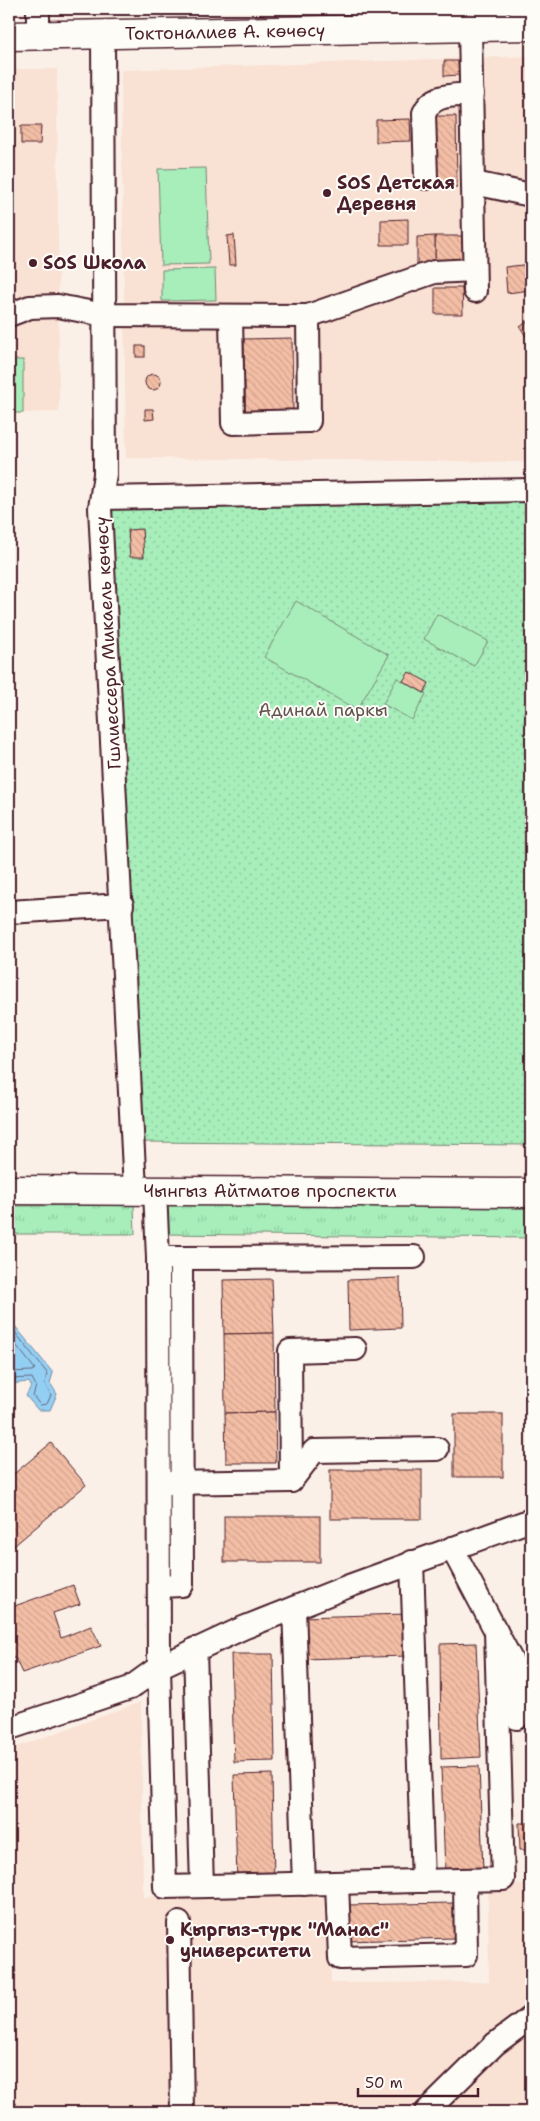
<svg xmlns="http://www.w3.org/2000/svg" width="540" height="2121" font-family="'Shantell Sans',sans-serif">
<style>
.built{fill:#f9e1d3}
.grass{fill:url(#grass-tufts);stroke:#788673}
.park{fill:url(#park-dots);stroke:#788673}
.garden{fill:#a7eebb;stroke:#788673}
.water{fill:#93cff3;stroke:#7689a3}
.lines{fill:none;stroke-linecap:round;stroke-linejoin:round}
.shore{stroke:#67657b;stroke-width:1}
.building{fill:url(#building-back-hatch);stroke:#4a1f2b}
.minor-casing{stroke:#4a1f2b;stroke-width:26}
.major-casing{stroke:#4a1f2b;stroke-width:31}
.minor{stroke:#fdfcf7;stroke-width:22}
.major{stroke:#fdfcf7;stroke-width:28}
.poi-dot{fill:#4a1f2b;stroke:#fdfcf7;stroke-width:2}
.labels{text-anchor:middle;stroke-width:4;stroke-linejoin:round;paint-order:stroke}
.street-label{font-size:18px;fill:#4a1f2b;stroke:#fdfcf7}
.poi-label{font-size:18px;font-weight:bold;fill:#4a1f2b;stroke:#fdfcf7;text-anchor:start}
.park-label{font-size:18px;fill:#61534f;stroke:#fdfcf7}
</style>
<defs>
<pattern id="grass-tufts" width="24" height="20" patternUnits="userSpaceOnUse" patternTransform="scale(1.25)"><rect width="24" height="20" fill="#a7eebb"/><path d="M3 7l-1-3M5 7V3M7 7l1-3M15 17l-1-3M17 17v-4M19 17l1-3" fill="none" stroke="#91cca1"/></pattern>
<pattern id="park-dots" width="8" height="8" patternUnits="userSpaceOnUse" patternTransform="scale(1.25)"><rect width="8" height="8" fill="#a7eebb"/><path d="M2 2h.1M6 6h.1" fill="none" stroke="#91cca1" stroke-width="1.8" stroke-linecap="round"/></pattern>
<pattern id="building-back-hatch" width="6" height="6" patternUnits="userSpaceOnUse" patternTransform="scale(1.25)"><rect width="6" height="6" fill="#f3bea5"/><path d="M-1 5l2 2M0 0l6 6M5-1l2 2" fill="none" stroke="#d2a38e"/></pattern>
</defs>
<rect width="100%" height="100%" fill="#fbf0e7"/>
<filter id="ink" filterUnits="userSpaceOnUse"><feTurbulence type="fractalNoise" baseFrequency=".02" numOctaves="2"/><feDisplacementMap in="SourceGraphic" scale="10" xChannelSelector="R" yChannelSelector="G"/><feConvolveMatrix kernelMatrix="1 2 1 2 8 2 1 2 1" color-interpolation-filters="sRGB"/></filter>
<g filter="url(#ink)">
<g class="built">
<path d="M531 56V462L126 458 121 70Z"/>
<path d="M9 69H57L59 412 9 413Z"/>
<path d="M141 1702 143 1897 330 1891 331 1983 489 1982 488 1891 510 1890 511 1884 531 1885V2112H9V1750Z"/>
</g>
<g class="grass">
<path d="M164 1204 531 1208V1238L163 1234Z"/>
<path d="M134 1205 135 1234H9V1206Z"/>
</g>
<path class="park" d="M531 496V1145L138 1142 109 505Z"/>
<g class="garden">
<path d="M206 168 209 264 161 265 158 169Z"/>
<path d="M215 269 216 300 162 301V270Z"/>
<rect x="9" y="360" width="14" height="53"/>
<path d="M296 601 389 655 357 710 264 657Z"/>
<path d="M437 614 488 641 474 666 424 639Z"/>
<path d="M397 678 426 694 412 720 383 704Z"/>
</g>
<path class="water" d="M9 1325 15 1326 53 1373 50 1383 57 1394 50 1410H38L26 1396 31 1386 29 1382 9 1384Z"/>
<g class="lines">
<g class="shore">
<path d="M9 1330 14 1331 47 1373 45 1384 51 1395 47 1404 40 1405 33 1396 36 1386 32 1378 9 1379"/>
<path d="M9 1336 35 1369 32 1371 9 1372"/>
</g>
</g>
<g class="building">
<path d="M444 61H458L459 75 444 76Z"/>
<path d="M433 116H456L457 187H434Z"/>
<path d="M410 119 411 141 376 142V120Z"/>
<path d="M21 126H41L40 144H21Z"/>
<rect x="9" y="202" width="2" height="32"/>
<path d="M408 219V245H381V220Z"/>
<path d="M234 235 236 265H229L227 236Z"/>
<path d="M435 236H462L463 264H435Z"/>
<path d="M435 236V264H417V237Z"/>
<path d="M531 264V290L507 293 505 267Z"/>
<path d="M435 288H462L463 314H435Z"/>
<path d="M531 319V344L520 327Z"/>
<path d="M292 338 293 414 245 415V381H238V371H244V339Z"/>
<rect x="136" y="346" width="9" height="11"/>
<circle cx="153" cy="382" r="8"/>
<path d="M145 409H153L154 419 145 420Z"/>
<path d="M142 529 144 557H130L128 530Z"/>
<path d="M409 672 429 683 424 693 403 681Z"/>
<path d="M400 1278 401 1328 349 1330 348 1280Z"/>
<path d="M272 1279 274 1333 224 1334 223 1280Z"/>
<path d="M274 1333 275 1412 225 1413 224 1334Z"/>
<path d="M275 1412 276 1463H226L225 1413Z"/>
<rect x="454" y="1414" width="49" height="63"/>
<path d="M51 1443 86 1485 9 1550V1478Z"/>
<rect x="330" y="1470" width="92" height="49"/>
<rect x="224" y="1516" width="96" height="46"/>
<path d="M73 1585 80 1604 53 1613 61 1638 91 1626 101 1646 22 1673 15 1658 9 1659V1608Z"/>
<path d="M406 1614 408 1656 302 1659 301 1617Z"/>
<path d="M476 1643 481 1757 441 1759 440 1644Z"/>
<path d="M231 1654H273L275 1761 234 1762Z"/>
<path d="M479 1766 483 1870 445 1871 441 1767Z"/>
<path d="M272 1774 274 1880 237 1881 234 1775Z"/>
<path d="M519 1823H531V1850H520Z"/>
<path d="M453 1903 454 1938 346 1941 345 1905Z"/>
</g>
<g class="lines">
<g class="minor-casing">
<g id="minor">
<path d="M38 9V36"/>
<path d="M470 27 475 291"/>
<path d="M103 35 105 474 100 508 135 1190"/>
<path d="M426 178 424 113C433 93 453 96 472 94"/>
<path d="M474 183 531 195"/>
<path d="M9 315 30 307 58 306 104 315 308 316 434 272 474 270"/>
<path d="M231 317 233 423 309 421 308 316"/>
<path d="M103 498 531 490"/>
<path d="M9 912 122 905"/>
<path d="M155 1191 158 1258 159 1667 165 1887 503 1879 496 1631"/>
<path d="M158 1258H181L182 1585 160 1586"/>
<path d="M181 1258 414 1257"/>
<path d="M291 1481 290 1351 355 1349"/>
<path d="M167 1483 291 1481 314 1451 437 1449"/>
<path d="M452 1548 517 1671 531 1704"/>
<path d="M412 1562 423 1881"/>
<path d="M294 1608 304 1884"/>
<path d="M195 1649 202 1886"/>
<path d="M517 1682V1718"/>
<path d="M10 1728 130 1688 159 1667 243 1628 349 1586 531 1520"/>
<path d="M337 1883 340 1958 466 1955 465 1880"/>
<path d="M179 1923 182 2112"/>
<path d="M426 2112 495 2044 531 2017"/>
</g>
</g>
<g class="major-casing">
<g id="major">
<path d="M9 36 531 26"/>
<path d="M9 1190 531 1193"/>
</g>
</g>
<use href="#minor" class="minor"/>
<use href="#major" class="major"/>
</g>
</g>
<g class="poi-dot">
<circle cx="327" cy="193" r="5"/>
<circle cx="33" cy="263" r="5"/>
<circle cx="170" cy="1940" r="5"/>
</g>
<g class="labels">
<g class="street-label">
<text transform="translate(225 32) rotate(-1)" y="6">Токтоналиев А. көчөсү</text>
<text transform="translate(108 643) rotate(-93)" y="6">Гшлиессера Микаель көчөсү</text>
<text x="270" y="1197">Чынгыз Айтматов проспекти</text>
</g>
<g class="poi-label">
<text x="337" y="189">SOS Детская<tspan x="337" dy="21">Деревня</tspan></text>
<text x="43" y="269">SOS Школа</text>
<text x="180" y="1936">Кыргыз-түрк "Манас"<tspan x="180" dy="21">университети</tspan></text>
</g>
<g class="park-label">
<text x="323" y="716">Адинай паркы</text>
</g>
</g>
<rect width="540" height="2121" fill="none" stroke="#fdfcf7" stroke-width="30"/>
<rect x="15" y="15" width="510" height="2091" fill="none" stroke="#4a1f2b" stroke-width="2" filter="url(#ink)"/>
<path d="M358 2088v8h120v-8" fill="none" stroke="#4a1f2b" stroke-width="2.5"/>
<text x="365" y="2088" font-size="15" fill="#4a1f2b" stroke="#fdfcf7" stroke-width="4" paint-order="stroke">50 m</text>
</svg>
